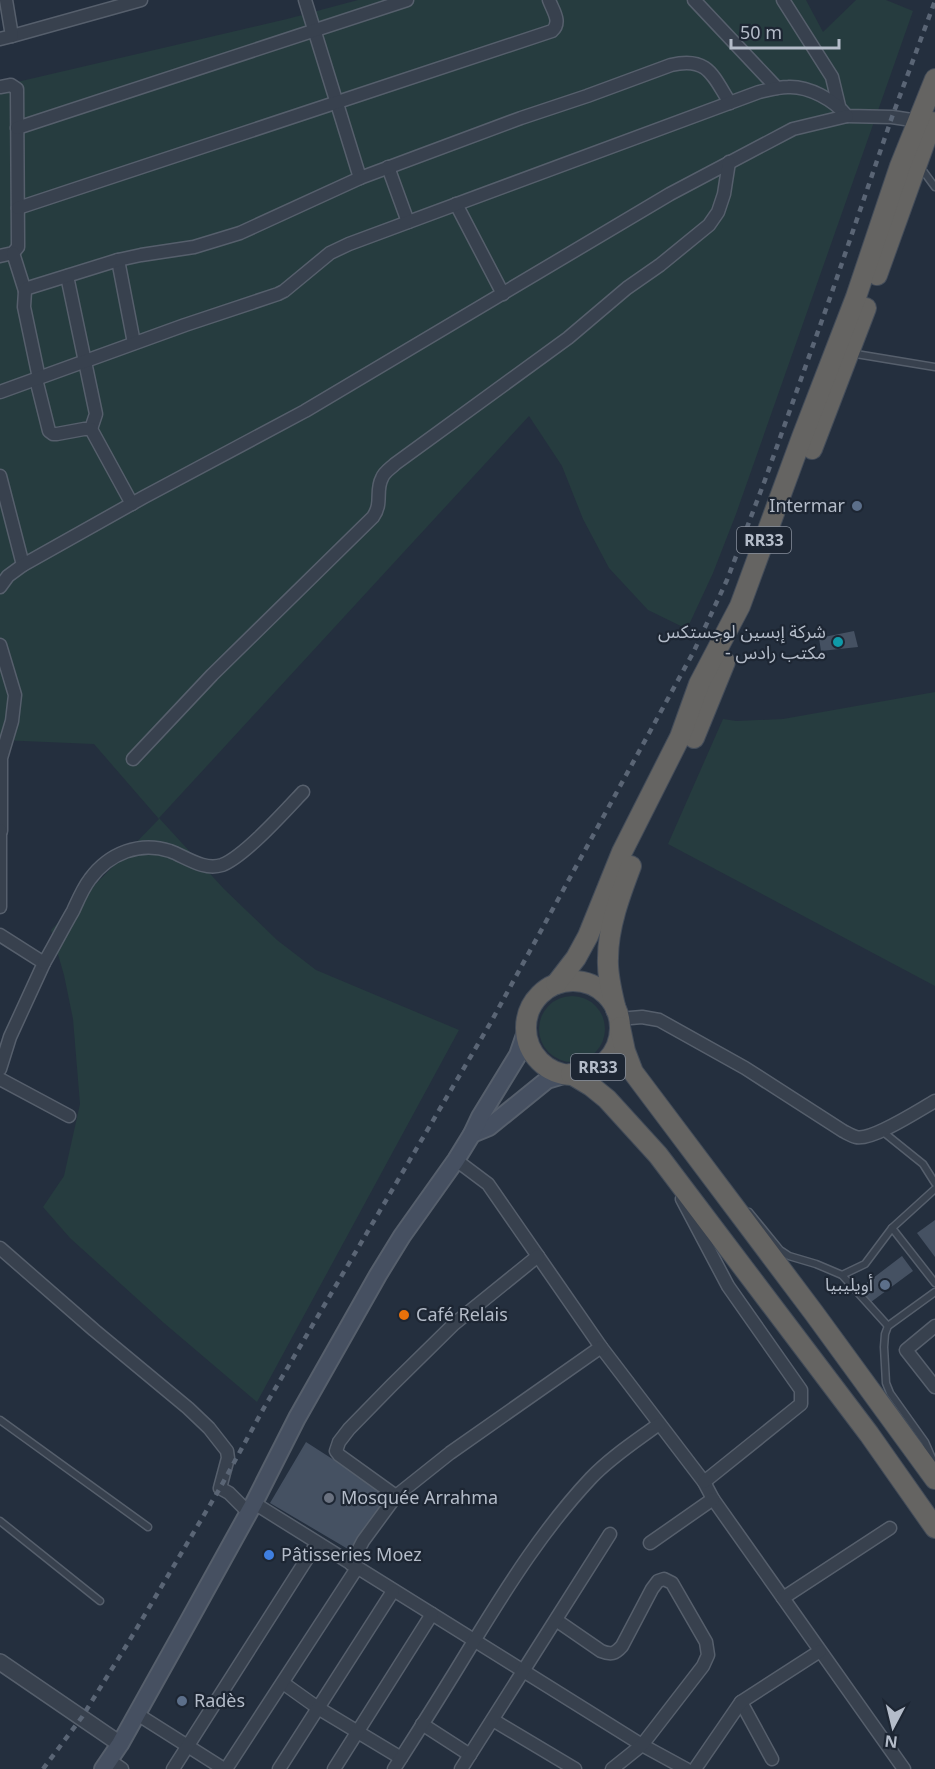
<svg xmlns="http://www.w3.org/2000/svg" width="935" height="1769" font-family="'Noto Sans','Noto Sans Arabic',sans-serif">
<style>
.green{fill:#263c3f}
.building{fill:#455162}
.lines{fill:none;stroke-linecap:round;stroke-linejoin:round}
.service-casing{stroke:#565f6c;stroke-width:9}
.minor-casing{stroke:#565f6c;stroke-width:15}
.tertiary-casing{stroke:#565f6c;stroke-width:18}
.secondary-casing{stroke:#565f6c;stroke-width:20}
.trunk-casing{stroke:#434c59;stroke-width:22}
.service{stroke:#38414e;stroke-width:6}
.minor{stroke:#38414e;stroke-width:12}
.tertiary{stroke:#38414e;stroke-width:15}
.secondary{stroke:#465061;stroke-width:16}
.trunk{stroke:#656462;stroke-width:20}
.rail{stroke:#5a6575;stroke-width:4.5;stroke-dasharray:6 6;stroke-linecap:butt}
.service-dot{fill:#5c6f8a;stroke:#1d2633;stroke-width:2}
.culture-dot{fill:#0f9aa8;stroke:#1d2633;stroke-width:2}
.food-dot{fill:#e8710a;stroke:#1d2633;stroke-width:2}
.worship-dot{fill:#6b7280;stroke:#1d2633;stroke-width:2}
.shop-dot{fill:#3f7fe0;stroke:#1d2633;stroke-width:2}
.labels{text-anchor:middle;stroke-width:4.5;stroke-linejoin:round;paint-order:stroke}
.shield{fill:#1d2633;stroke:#878f9c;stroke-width:1.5}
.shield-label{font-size:16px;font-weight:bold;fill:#b4bcc9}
.poi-label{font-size:18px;fill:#b4bcc9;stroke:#1d2633;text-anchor:start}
</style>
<rect width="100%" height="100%" fill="#242f3e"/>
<g class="green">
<path d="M358 0H806L823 32 856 0H886L913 11 736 514 713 573 687 629 648 610 609 568 583 519 562 466 529 416 159 818 224 889 277 940 316 970 459 1030 257 1402 164 1323 70 1238 43 1207 64 1176 80 1104 73 1019 64 975 51 930 159 819 94 744 0 740V86L287 19Z"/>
<path d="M935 692V986L668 844 723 719 736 721 783 719Z"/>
<circle cx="572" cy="1029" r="33"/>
</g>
<g class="building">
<path d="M854 631 858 647 821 651 819 638Z"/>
<path d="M935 1220V1257L917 1233Z"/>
<path d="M902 1256 913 1271 871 1302 860 1288Z"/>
<path d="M306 1442 387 1494 353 1552 270 1503Z"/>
</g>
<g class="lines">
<g class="service-casing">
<g id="service">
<path d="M921 168 935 187"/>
<path d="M850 353 935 367"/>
<path d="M882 1131 923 1164 935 1183"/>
<path d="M749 1212 780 1250 789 1256 816 1264 842 1275 888 1326"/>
<path d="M892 1228 935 1283"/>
<path d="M842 1275 865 1264 892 1228 935 1189"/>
<path d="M935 1292 888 1326 885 1334 884 1347 886 1383 890 1393 925 1442 935 1465"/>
<path d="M0 1420 148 1527"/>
<path d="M0 1521 100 1601"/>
</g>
</g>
<g class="minor-casing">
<g id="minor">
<path d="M305 0 360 178"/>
<path d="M694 0 777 88"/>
<path d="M783 0 832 77 839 106"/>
<path d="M12 36 141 0"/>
<path d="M0 39 12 36 6 0"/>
<path d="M0 87 11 85 17 89 18 242V247L13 253 0 256"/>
<path d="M17 128 407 0"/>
<path d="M388 167 408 222"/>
<path d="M456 204 503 294"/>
<path d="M18 208 552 31C562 22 553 11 549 0"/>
<path d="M13 253 25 291"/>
<path d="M118 260 134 343"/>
<path d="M67 276 96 414 91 429"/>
<path d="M39 378 24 307 25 291 28 288 118 260 141 255 194 247 240 233 360 178 521 118 587 96 671 65C708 56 713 76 730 103"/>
<path d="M36 379 49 431 53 434H57L84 429H91L132 504"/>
<path d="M0 392 185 325 278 294 284 291 330 253 349 244 759 92C768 90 778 87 788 87 809 86 834 100 847 116L892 117 925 122"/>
<path d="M0 476 23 565"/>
<path d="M0 587 8 576 23 565 144 497 305 411 670 194 793 129 847 116"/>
<path d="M0 645 15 695 12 721 1 758V831"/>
<path d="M133 759 212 675 373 517C383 503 375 491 382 478 384 472 391 468 395 464L568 338 627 288 660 265 709 225 718 212 724 194 729 162"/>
<path d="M0 830V907"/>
<path d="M0 935 44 963 10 1037 0 1069"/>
<path d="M44 963C54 946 63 928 73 911 78 900 83 888 90 879 109 853 140 841 170 851 186 857 204 871 222 865 244 857 286 810 303 792"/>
<path d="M619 1019 642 1017 659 1020 745 1068 843 1131C847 1133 852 1136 856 1137 872 1141 919 1110 935 1101"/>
<path d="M0 1079 69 1116"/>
<path d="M456 1160 488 1184 601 1347 704 1482 713 1499 904 1769"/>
<path d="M682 1199 728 1286 801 1390V1404L704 1482"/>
<path d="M0 1248 94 1330 188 1408 209 1428 227 1451 228 1458 220 1488 229 1493 248 1512"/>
<path d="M935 1326 906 1350 935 1387"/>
<path d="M396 1496 339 1455 336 1451 339 1442 349 1429 392 1385 454 1324 538 1256"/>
<path d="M254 1503 642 1745 686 1769"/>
<path d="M650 1543 713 1499"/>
<path d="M351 1564 363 1541 396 1496 450 1453 601 1347"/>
<path d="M783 1598 890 1528"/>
<path d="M556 1620 601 1651C611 1655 615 1654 622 1646L652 1589 658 1581 664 1579 672 1583 706 1642 708 1655 703 1666 642 1745 612 1769"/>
<path d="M283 1683 318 1708 401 1758"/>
<path d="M741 1702 772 1759"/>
<path d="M137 1714 224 1769"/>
<path d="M493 1720 575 1769"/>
<path d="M422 1724 470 1755"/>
<path d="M109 1760 122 1769"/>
<path d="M173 1769 317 1543"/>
<path d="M226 1769 357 1568"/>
<path d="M279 1769 393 1591"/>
<path d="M334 1769 432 1614"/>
<path d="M394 1769C421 1727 448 1684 474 1641 509 1584 545 1527 591 1478 611 1457 636 1441 659 1424"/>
<path d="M461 1769 610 1534"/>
<path d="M695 1769 741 1702 820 1651"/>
</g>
</g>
<g class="tertiary-casing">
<path id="tertiary" d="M0 1662 120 1744"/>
</g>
<g class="secondary-casing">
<g id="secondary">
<path d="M472 1134 489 1127 547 1080 567 1074"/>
<path d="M103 1769 120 1744 187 1624 254 1503 297 1418 378 1275 402 1236 456 1160 472 1134 480 1117 518 1055 526 1032"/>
</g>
</g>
<g class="trunk-casing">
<g id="trunk">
<path d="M877 275 932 122"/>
<path d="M812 449 866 308"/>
<path d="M694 738 725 662"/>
<circle cx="573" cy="1028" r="47"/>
<path d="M556 984 576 958 588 936 622 852 680 737 699 684 740 606 802 437 856 297 900 166 935 79"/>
<path d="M616 1010C612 993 607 975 608 958 608 927 620 895 631 866"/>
<path d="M620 1027 625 1051 633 1072 814 1313 935 1479"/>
<path d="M571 1074 591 1086 607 1099 658 1155 869 1434 935 1528"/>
</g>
</g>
<use href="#service" class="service"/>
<use href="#minor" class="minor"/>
<use href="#tertiary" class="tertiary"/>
<use href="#secondary" class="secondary"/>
<use href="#trunk" class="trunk"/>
<path class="rail" d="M43 1769 82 1717 128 1643 220 1488 265 1406 491 1022 694 651 727 580 765 480 831 295 892 117 935 1"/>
</g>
<g class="service-dot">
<circle cx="857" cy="506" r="6"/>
<circle cx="885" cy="1285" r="6"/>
<circle cx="182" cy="1701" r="6"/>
</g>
<circle class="culture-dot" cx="838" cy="642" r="6"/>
<circle class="food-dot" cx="404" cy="1315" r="6"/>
<circle class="worship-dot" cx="329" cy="1498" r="6"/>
<circle class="shop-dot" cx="269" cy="1555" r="6"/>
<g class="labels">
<g class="shield">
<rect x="737" y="527" width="54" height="26" rx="4.5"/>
<rect x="571" y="1054" width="54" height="26" rx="4.5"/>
</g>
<g class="shield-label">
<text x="764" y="546">RR33</text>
<text x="598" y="1073">RR33</text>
</g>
<g class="poi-label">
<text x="845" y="512" text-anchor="end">Intermar</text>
<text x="826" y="638" text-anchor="end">شركة إبسين لوجستكس<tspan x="826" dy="21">- مكتب رادس</tspan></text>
<text x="873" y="1291" text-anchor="end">أويليبيا</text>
<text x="416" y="1321">Café Relais</text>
<text x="341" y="1504">Mosquée Arrahma</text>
<text x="281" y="1561">Pâtisseries Moez</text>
<text x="194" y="1707">Radès</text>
</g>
</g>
<g transform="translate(893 1727) rotate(187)" stroke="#1d2633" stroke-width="4.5" paint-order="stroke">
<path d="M0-4.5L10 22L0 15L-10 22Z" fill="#b4bcc9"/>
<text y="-9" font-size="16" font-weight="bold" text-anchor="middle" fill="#b4bcc9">N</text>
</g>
<path d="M731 39v9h108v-9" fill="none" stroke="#b4bcc9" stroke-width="3"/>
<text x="740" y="39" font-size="18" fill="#b4bcc9" stroke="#1d2633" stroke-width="4.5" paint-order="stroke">50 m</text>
</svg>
